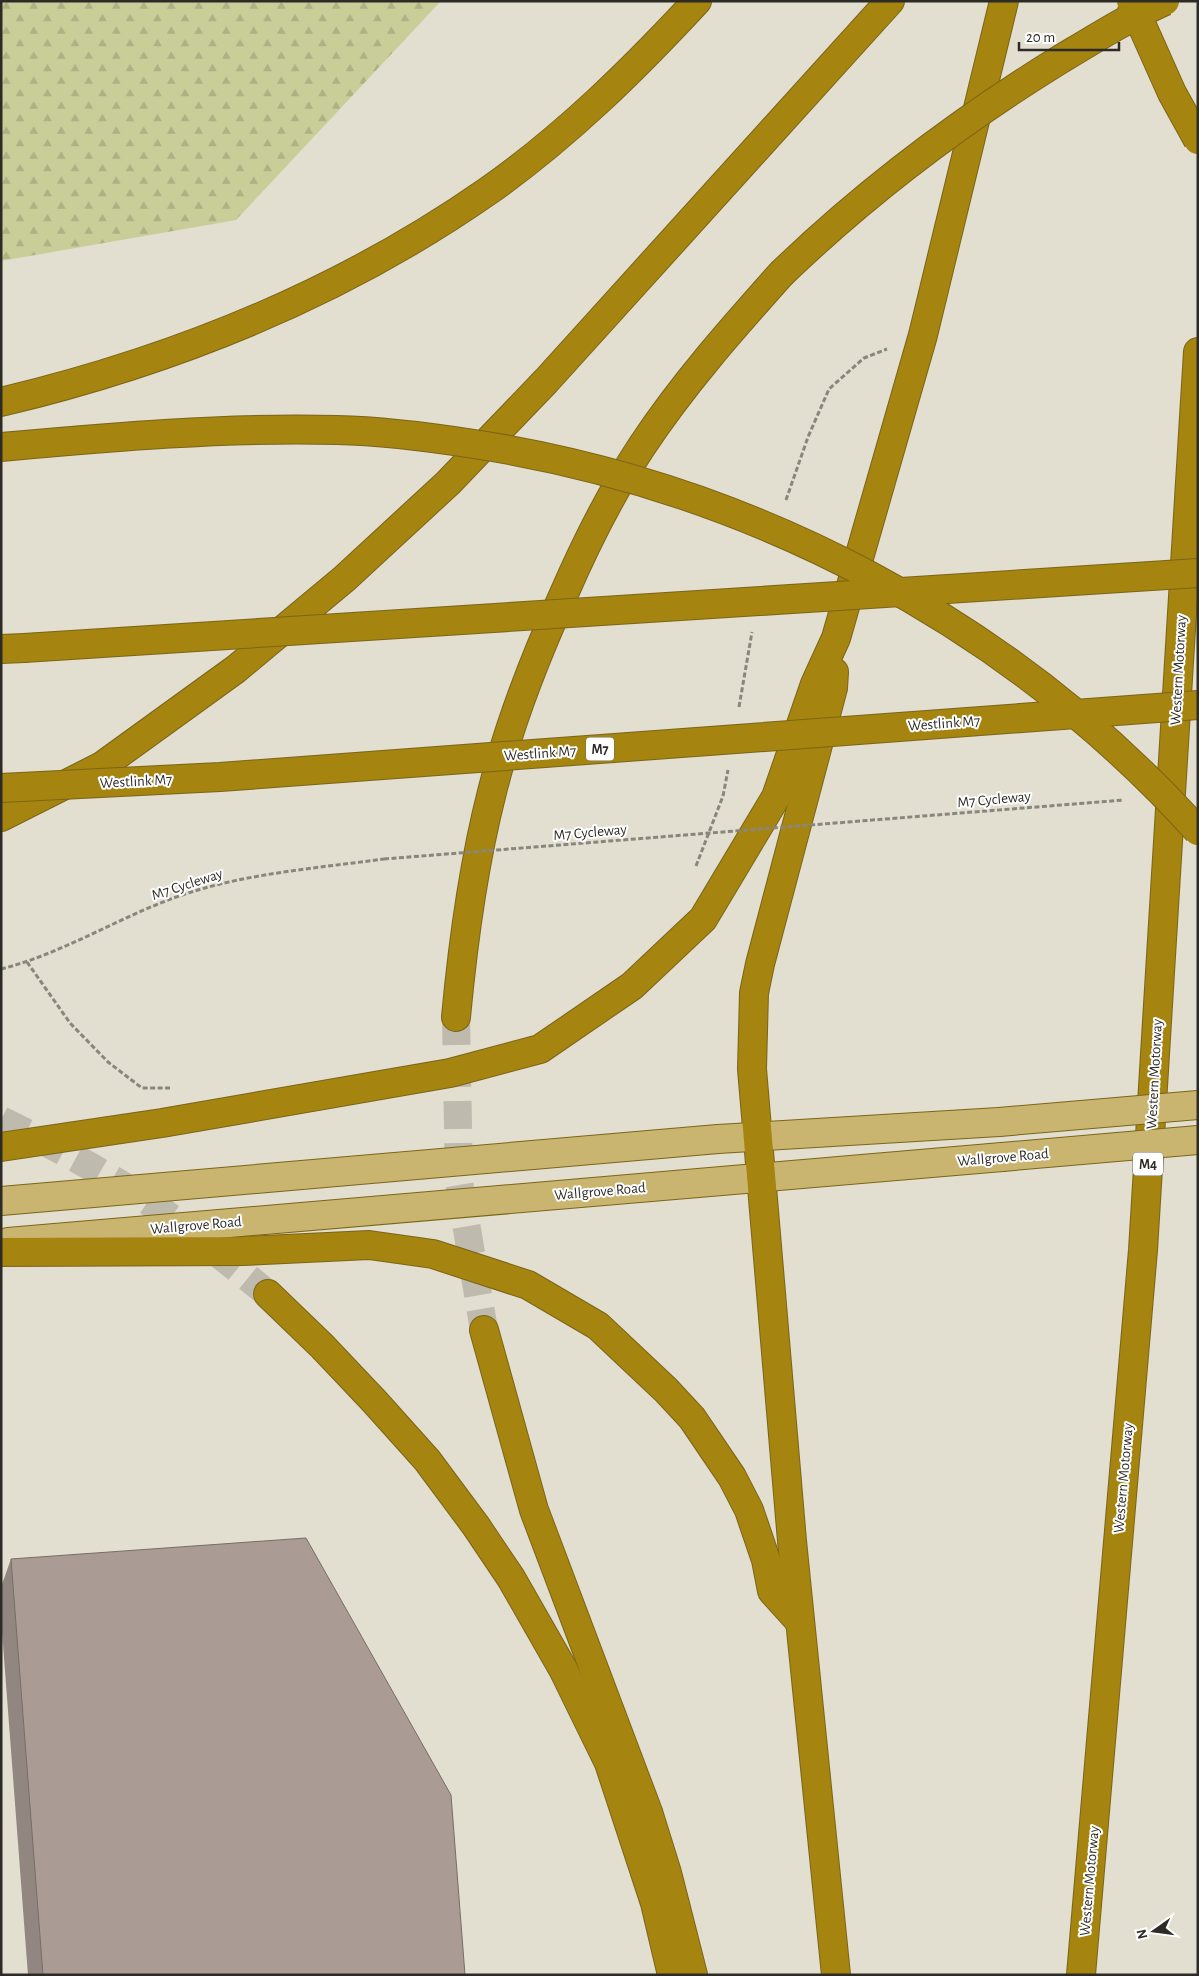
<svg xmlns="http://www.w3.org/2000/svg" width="1199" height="1976" font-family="'Alegreya Sans',sans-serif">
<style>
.forest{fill:url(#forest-firs)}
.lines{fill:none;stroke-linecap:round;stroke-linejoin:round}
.highway-tunnel{stroke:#bebaae;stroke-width:28;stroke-dasharray:28 14;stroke-linecap:butt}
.major-casing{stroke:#7b6517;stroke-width:30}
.highway-casing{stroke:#7b6517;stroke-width:30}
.path{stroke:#89867c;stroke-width:3;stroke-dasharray:5 2.5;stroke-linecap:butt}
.major{stroke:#c9b56f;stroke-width:28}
.highway{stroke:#a5840f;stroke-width:28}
.major-bridge-casing{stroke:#7b6517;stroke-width:30;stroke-linecap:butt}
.highway-bridge-casing{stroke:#7b6517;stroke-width:30;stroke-linecap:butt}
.path-bridge{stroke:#89867c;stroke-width:3;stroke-dasharray:5 2.5;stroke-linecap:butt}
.major-bridge{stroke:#c9b56f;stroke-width:28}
.highway-bridge{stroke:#a5840f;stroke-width:28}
.wall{fill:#928680}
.building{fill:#aa9c95;stroke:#776d68}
.labels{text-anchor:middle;stroke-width:4;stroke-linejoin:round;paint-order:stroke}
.shield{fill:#fff;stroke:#6c6b67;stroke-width:1}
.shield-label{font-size:14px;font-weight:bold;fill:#2d2b26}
.street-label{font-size:15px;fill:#2d2b26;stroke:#fff}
</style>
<defs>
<pattern id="forest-firs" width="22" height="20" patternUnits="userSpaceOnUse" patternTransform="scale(1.25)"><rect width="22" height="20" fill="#c9ce99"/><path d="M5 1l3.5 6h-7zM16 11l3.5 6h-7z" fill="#adb184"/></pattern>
</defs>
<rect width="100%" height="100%" fill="#e2ded0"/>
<path class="forest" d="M1 1H441L236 220 1 261Z"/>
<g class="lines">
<g class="highway-tunnel">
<path d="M456 1017 459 1182 484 1330"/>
<path d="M1 1120C48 1143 94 1167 138 1195 184 1224 226 1260 268 1294"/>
</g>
<g class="major-casing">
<g id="major">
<path d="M1 1201 718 1139 999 1122"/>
<path d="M8 1242 1002 1157"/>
</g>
</g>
<g class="highway-casing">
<g id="highway">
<path d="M1 402C173 361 342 293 488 191 565 137 633 70 697 1"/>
<path d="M1 649 24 648"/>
<path d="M834 672 833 688 760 964 754 993 752 1069 792 1541 836 1975"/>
<path d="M1 817 102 766 236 669 344 579 448 483 546 381 890 1"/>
<path d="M456 1017C463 942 473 866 492 792 509 724 534 660 563 596 585 545 611 493 642 446 683 384 732 329 781 274"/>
<path d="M1 1147 162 1123 450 1073 540 1049 632 986 703 919 776 797 815 684 836 638 923 335 1004 1"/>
<path d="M1 1252 243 1251 369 1245 433 1254 528 1285 598 1326 666 1390 692 1418 732 1477 749 1510 766 1560 772 1591 800 1622"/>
<path d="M268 1294 322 1346 375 1402 427 1460 476 1526 511 1578 563 1669 609 1763 655 1903 672 1975"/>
<path d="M484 1330 534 1510 648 1812 667 1873 693 1975"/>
<path d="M1081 1975 1143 1250 1198 352"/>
</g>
</g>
<g class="path">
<path d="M786 500 808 437 829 389 864 358 887 349"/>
<path d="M739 707 752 632"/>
<path d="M696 866 723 796 728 770"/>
<path d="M27 962 70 1023 108 1062 142 1088H170"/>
<path d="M1 969C65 953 122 915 185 894 249 873 318 868 384 859"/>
</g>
<use href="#major" class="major"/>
<use href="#highway" class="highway"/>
<g class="major-bridge-casing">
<g id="major-bridge">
<path d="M999 1122 1198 1105"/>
<path d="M1002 1157 1198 1140"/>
</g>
</g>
<g class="highway-bridge-casing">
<g id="highway-bridge">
<path d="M1131 1 1172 93 1198 140"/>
<path d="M781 274C864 194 958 123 1056 62 1091 41 1127 18 1165 1"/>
<path d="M1 447C113 437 225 427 337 430 383 431 429 437 474 444 751 487 1009 622 1198 831"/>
<path d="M24 648 1198 573"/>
<path d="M1 788 220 777 1198 705"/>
</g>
</g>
<path class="path-bridge" d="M384 859 1124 800"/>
<use href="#major-bridge" class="major-bridge"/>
<use href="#highway-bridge" class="highway-bridge"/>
</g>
<path class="wall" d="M11 1559 465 1975H28L1 1618V1587Z"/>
<path class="building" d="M306 1538 451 1795 465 1975H43L11 1559Z"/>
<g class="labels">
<g class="shield">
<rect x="586" y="737.5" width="28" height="23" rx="4"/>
<rect x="1133" y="1152.5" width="30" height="23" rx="4"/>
</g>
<g class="shield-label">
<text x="600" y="754">M7</text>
<text x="1148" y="1169">M4</text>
</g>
<g class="street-label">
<text transform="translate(1178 670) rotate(-87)" y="5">Western Motorway</text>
<text transform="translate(944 723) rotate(-4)" y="5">Westlink M7</text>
<text transform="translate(540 753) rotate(-4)" y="5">Westlink M7</text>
<text transform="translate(136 781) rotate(-3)" y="5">Westlink M7</text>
<text transform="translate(994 799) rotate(-5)" y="5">M7 Cycleway</text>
<text transform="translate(590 832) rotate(-5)" y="5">M7 Cycleway</text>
<text transform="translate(187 884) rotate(-18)" y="5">M7 Cycleway</text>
<text transform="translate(1154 1074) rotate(-87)" y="5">Western Motorway</text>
<text transform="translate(1003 1157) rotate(-5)" y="5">Wallgrove Road</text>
<text transform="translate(600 1191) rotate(-5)" y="5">Wallgrove Road</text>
<text transform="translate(196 1225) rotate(-5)" y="5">Wallgrove Road</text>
<text transform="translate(1123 1478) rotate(-85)" y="5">Western Motorway</text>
<text transform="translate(1089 1881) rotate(-85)" y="5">Western Motorway</text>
</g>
</g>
<rect width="1199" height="1976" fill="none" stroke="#2d2b26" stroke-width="5"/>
<g transform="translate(1154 1931) rotate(256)" stroke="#ffffff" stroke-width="4" paint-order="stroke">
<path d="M0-4L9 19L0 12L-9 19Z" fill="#2d2b26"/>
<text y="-8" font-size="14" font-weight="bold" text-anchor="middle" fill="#2d2b26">N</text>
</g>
<path d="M1019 42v8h100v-8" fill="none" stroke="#2d2b26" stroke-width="2.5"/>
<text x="1026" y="42" font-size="15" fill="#2d2b26" stroke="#ffffff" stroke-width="4" paint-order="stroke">20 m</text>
</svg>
